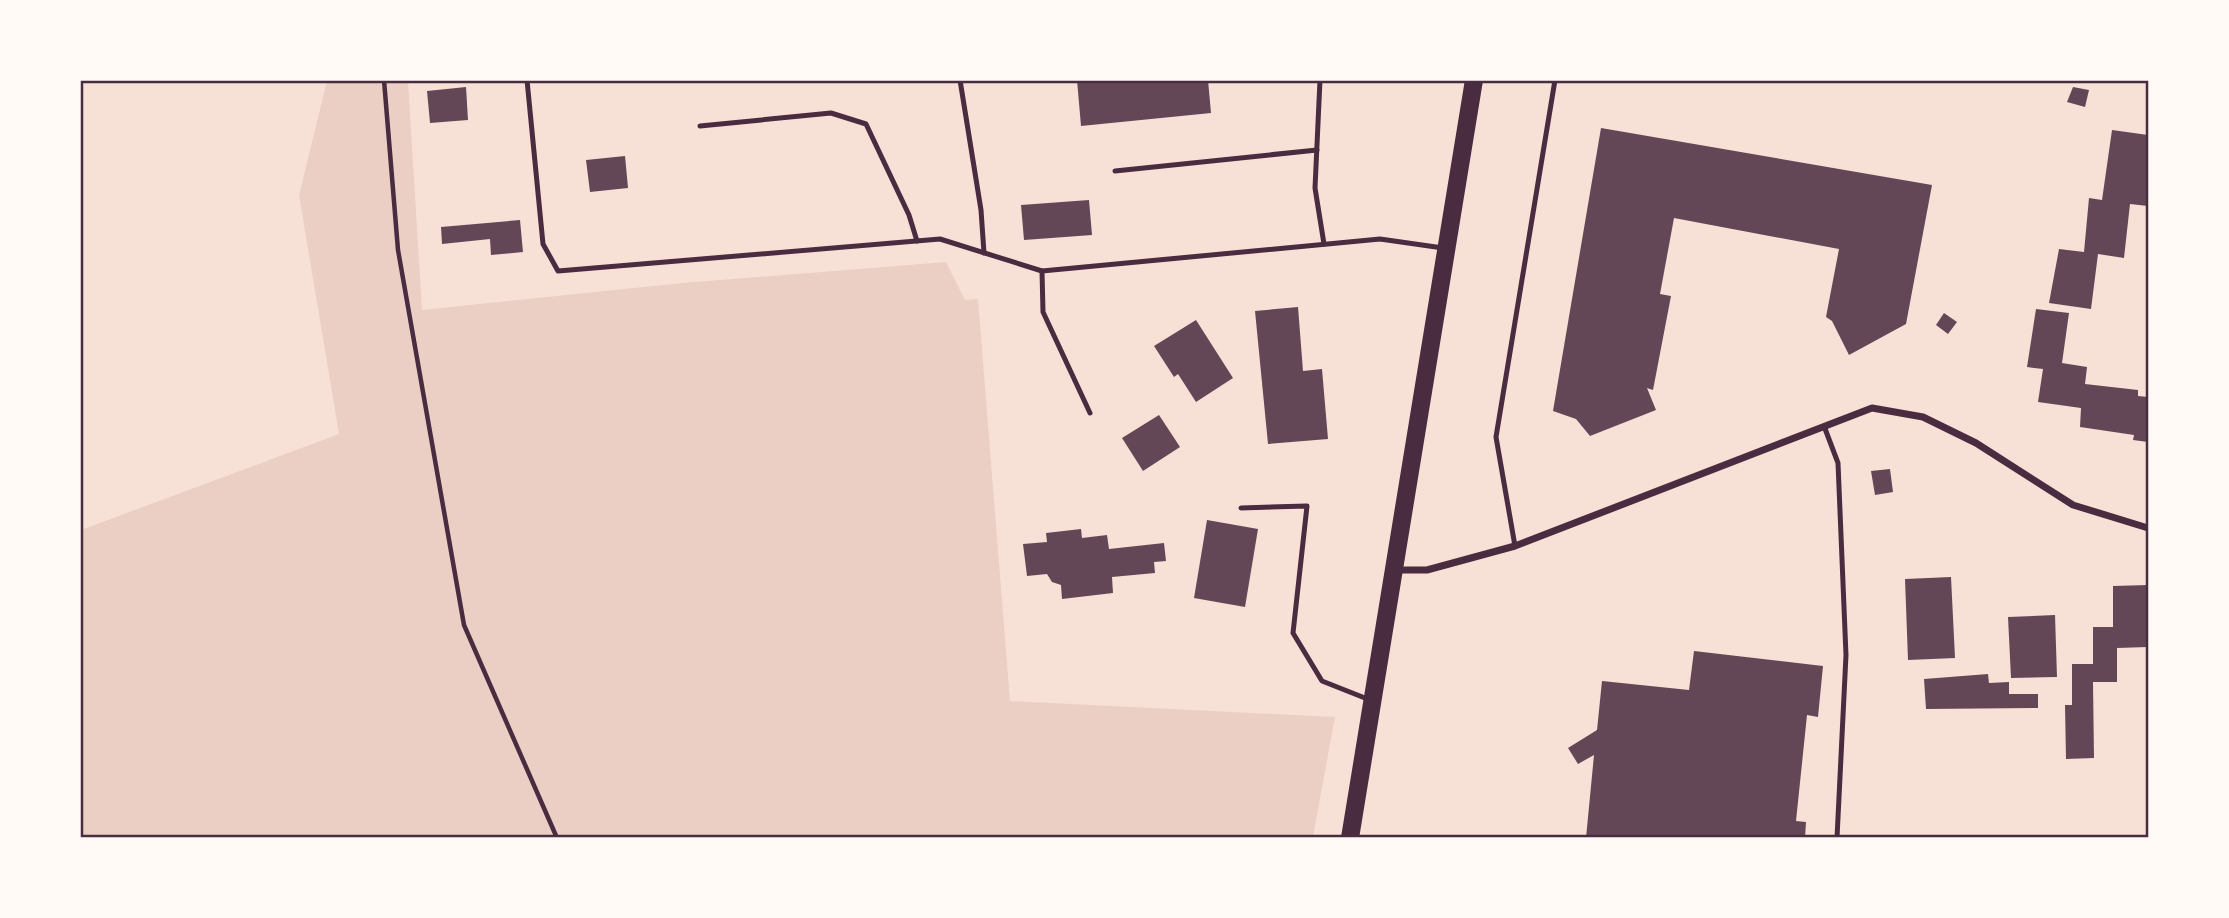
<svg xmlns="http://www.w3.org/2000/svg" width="2229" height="918" font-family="Ubuntu,sans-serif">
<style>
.green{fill:#ebcfc5}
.building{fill:#644757}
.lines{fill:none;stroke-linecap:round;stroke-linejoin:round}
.path{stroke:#4a2c40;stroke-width:4.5}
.service{stroke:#4a2c40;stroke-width:5}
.minor{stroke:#4a2c40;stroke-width:7}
.primary{stroke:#4a2c40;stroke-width:18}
.neatline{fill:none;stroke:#4a2c40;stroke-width:2.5}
</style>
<rect width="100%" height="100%" fill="#f7e1d7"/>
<path class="green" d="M327 81H408L422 310 682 283 946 262 965 300 978 299 1010 701 1335 717 1313 837 81 838V530L339 434 299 195Z"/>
<g class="building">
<path d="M1077 80H1208L1211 113 1081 126Z"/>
<path d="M466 87 468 120 430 123 427 91Z"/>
<path d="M2073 87 2089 90 2085 107 2067 102Z"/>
<path d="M1601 128 1932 185 1906 324 1849 355 1832 321 1826 317 1839 249 1674 218 1660 294 1671 296 1653 390 1647 388 1656 410 1590 436 1576 419 1553 411Z"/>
<path d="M2112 130 2148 135V206L2130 204 2124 258 2098 254 2091 309 2049 303 2059 249 2084 252 2089 198 2102 200Z"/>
<path d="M625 156 628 188 590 192 586 160Z"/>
<path d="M1089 200 1092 235 1024 240 1021 205Z"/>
<path d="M520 220 523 252 491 255 490 239 442 244 441 227Z"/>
<path d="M1298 307 1303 371 1322 369 1328 439 1268 444 1255 311Z"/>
<path d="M2036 309 2069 313 2062 363 2087 367 2085 384 2138 390V396L2148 397V442L2133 440 2134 435 2080 427 2081 408 2038 402 2043 369 2027 367Z"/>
<path d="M1944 313 1957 322 1948 334 1936 325Z"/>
<path d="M1196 320 1233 378 1196 402 1178 374 1174 377 1154 346Z"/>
<path d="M1159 415 1180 447 1143 471 1122 438Z"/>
<path d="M1890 469 1893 492 1875 495 1871 471Z"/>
<path d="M1207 520 1258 529 1245 607 1194 598Z"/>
<path d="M1081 529 1082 538 1107 535 1109 549 1164 543 1166 561 1154 562 1155 573 1112 577 1113 593 1062 599 1061 585 1052 582 1047 574 1027 576 1023 544 1047 542 1046 533Z"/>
<path d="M1951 577 1955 658 1908 660 1905 579Z"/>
<path d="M2148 585V647L2117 648V682H2093L2094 758 2066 759 2065 705H2072V664H2093V627H2113V586Z"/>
<path d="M2055 615 2057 677 2011 678 2008 617Z"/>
<path d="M1694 651 1823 666 1818 717 1807 715 1796 821 1806 822 1805 838H1586L1594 755 1578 764 1568 748 1597 730 1602 681 1689 690Z"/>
<path d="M1988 674 1989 683 2009 682V694H2038V708L1926 709 1924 679Z"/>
</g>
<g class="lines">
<path class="path" d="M384 80 398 250 464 625 557 838"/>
<g class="service">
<path d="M527 80 543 244 558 271 940 239 1042 271 1380 239 1443 248"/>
<path d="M960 80 981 210 984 253"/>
<path d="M1320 80 1315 188 1324 244"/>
<path d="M700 126 831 113 866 124 909 215 917 241"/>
<path d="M1115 171 1317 150"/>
<path d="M1042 271 1043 312 1090 413"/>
<path d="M1824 426 1838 463 1846 655 1837 838"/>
<path d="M1241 508 1307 506 1293 633 1322 681 1370 700"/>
<path d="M1515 546 1496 437 1555 80"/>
</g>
<path class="minor" d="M1395 570H1427L1515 546 1872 408 1923 417 1976 443 2073 505 2148 528"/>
<path class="primary" d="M1350 838 1474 80"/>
</g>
<rect width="2229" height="918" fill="none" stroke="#fffaf5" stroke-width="164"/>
<rect x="82" y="82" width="2065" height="754" class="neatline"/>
</svg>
